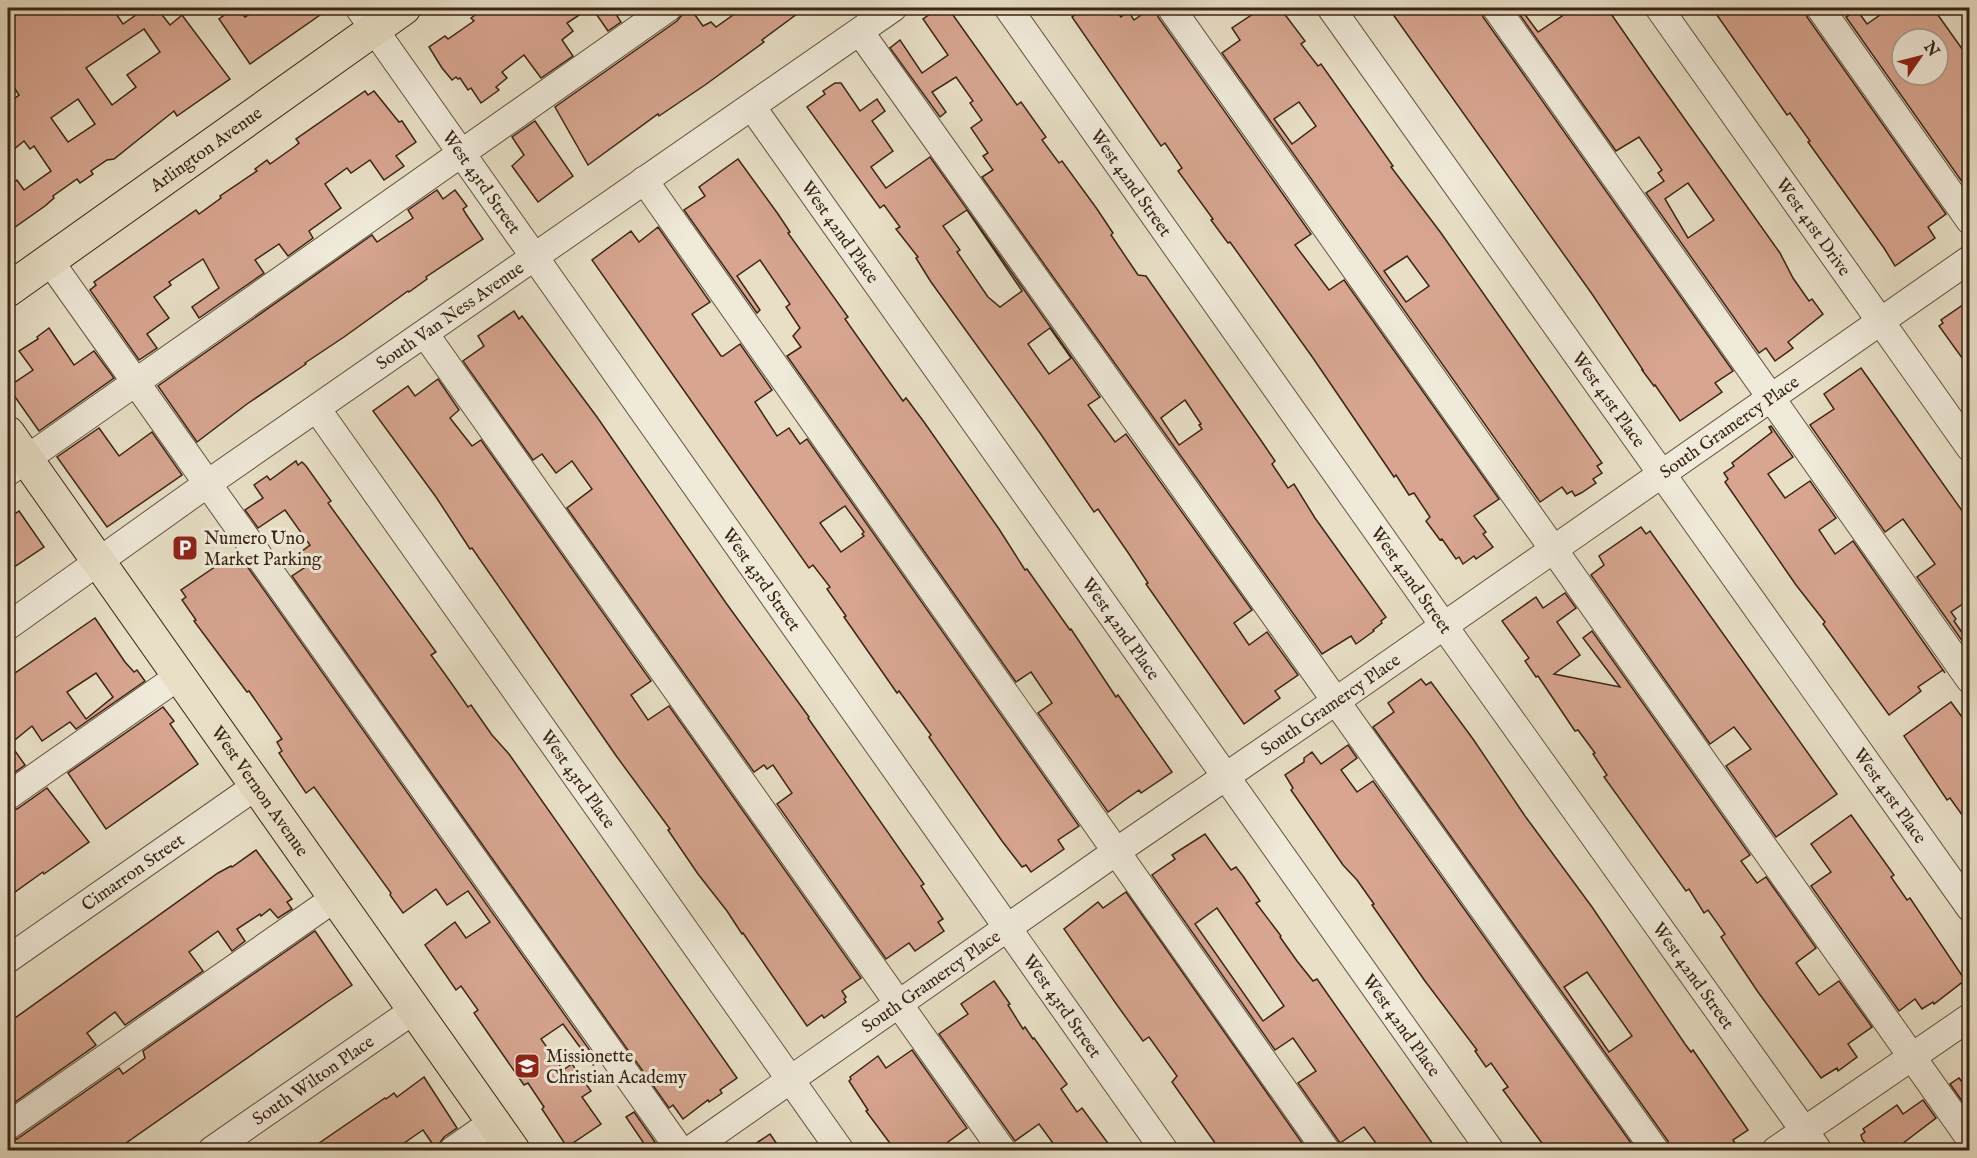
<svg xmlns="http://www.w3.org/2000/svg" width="1977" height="1158" font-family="'IM FELL English',serif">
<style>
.building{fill:#d7a590;stroke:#3b2515;stroke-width:1.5;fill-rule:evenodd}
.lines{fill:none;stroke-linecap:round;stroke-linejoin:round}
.minor-casing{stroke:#665441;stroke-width:29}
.major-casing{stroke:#3b2515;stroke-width:35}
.minor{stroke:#f0eada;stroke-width:27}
.major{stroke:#e8dfc6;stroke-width:33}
.labels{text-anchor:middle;stroke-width:6;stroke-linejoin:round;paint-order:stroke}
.street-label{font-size:18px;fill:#3b2515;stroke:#f0eada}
.poi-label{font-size:18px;fill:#3b2515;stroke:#f0eada;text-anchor:start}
</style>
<rect width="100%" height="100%" fill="#e8dfc6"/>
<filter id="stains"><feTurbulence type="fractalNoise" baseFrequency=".00333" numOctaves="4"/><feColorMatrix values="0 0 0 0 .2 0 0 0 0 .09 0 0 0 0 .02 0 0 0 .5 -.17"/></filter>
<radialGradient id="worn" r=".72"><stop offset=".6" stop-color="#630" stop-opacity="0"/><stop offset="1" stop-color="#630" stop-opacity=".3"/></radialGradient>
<g class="building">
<path d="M25 8H112L123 24 146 8 153 15 159 11 170 25 182 15 230 79 177 116 174 111 114 159 107 160 91 171 93 174 80 183 77 179 53 196 54 198 45 206 8 232V187L17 180 24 190 51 171 34 146 30 149 24 141 8 154V129L13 125 8 117V104L19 95 8 78V21ZM144 29 160 52 127 75 136 87 112 105 86 68ZM78 99 95 124 68 142 51 118Z"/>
<path d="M234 8H237L245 17 259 8H330L250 64 219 19Z"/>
<path d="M485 8H590L567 23 573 31 562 40 573 56 541 78 524 55 502 72 507 78 496 87 499 90 481 103 471 88 468 90 460 78 458 79 456 77 452 80 442 68 429 47 445 36 448 39 474 21 471 18Z"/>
<path d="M592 8H612L621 22 608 31Z"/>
<path d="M684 8H690L703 26 711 22 716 27 743 8H750L755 14 764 8H805L762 40 764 42 705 85 659 116 658 114 588 165 555 107 677 21 682 15Z"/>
<path d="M939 8H948L1017 105 1021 102 1046 137 1042 140 1059 163 1062 161 1097 209 1113 233 1111 235 1138 275 1146 276 1260 439 1275 461 1272 464 1288 488 1294 484 1315 518 1386 617 1381 621 1382 623 1373 630 1374 631 1356 644 1351 636 1322 654 982 177 993 170 983 156 988 153 971 128 982 120 970 103 973 101 956 77 932 92 946 112 940 117 890 48 900 40 922 73 948 55 923 19ZM1185 400 1201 424 1199 425 1202 429 1179 445 1161 418Z"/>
<path d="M1072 8H1114L1121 17 1128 11 1134 20 1151 8H1156L1158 17 1311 234 1295 245 1329 290 1344 280 1499 499 1474 516 1486 532 1483 534 1493 547 1476 559 1474 556 1463 564 1459 557 1456 559 1442 539 1440 540 1426 521 1430 517 1414 493 1409 495 1396 475 1394 477 1313 358 1230 242 1228 243 1211 220 1213 219 1178 171 1182 168 1165 143 1161 146 1072 17 1076 14Z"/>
<path d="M1262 8H1280L1305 41 1301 44 1318 66 1321 64 1393 166 1391 167 1441 233 1602 463 1597 466 1602 473 1593 479 1596 483 1581 493 1575 496 1572 491 1567 494 1562 487 1540 502 1222 53 1240 40 1232 28ZM1299 102 1316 126 1292 144 1274 119ZM1407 256 1429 286 1406 302 1384 271Z"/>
<path d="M1400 8H1481L1483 17 1733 371 1715 383 1722 392 1680 421 1655 385 1654 386 1642 370H1643L1592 294 1392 13Z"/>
<path d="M1515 8H1520L1538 32 1562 16 1555 8H1607L1652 73 1780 253 1793 278 1809 301 1812 299 1823 314 1788 342 1793 348 1775 361 1766 348 1759 353 1646 193 1664 181 1658 173 1662 170 1639 137 1616 151ZM1688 183 1714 220 1688 238 1665 199Z"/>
<path d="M1712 8H1805L1807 17 1946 214 1928 227 1935 238 1895 266 1884 248 1808 142 1810 141 1790 113 1787 115Z"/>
<path d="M1890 8H1933L1970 60V193L1846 17 1857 10 1867 24ZM1902 39H1938V75H1902Z"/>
<path d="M835 83H841L860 111 877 99 885 111 872 121 893 151 871 167 886 188 930 157 1100 397 1088 405 1115 442 1126 434 1252 610 1234 623 1249 645 1267 632 1298 675 1275 691 1280 698 1244 724 1146 584 1148 583 1129 554 1098 509 1094 512 1040 433 931 282 916 258 918 257 896 229 900 227 884 205 880 208 807 107 825 94 823 91ZM967 210 1022 291 1000 307 988 297 957 252 960 250 943 226ZM1050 328 1071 358 1049 374 1028 344Z"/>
<path d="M365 91 368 95 374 91 399 122 402 121 416 142 396 156 404 166 384 180 370 160 351 173 347 168 325 184 341 208 309 231 313 238 288 256 279 244 255 260 264 273 199 318 192 307 219 288 203 259 169 282 171 285 154 297 169 318 147 334 157 348 139 360 90 290 96 285 94 282 196 210 199 214 221 198 220 196 257 171 255 169 267 160 270 164 294 147 299 143 296 139Z"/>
<path d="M535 121 573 176 538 202 512 166 524 155 512 137Z"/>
<path d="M738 159 778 214 790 232 788 233 848 317 845 319 883 373 903 401 906 398 924 422 999 529 1025 570 1027 569 1070 630 1071 629 1116 697 1118 695 1172 772 1141 793 1139 790 1108 812 1038 713 1052 703 1031 672 1016 682 787 356 801 347 793 336 800 328 786 307 790 304 760 260 737 276 760 310 757 313 684 210 705 196 699 187Z"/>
<path d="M437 190 443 199 455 190 467 206 463 209 466 214 483 239 426 277 427 279 409 292 408 291 344 337 305 363 306 364 247 404 197 442 158 386 372 235 377 242 413 218 408 210Z"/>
<path d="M658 227 710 302 692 314 721 356H723L740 344 772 390 755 402 777 436 789 428 800 444 807 439 1079 826 1058 840 1064 849 1031 872 1026 865 1022 867 1002 841 929 737 931 735 899 691 897 693 844 617 846 616 827 589 830 587 813 565 809 568 592 260 631 231 639 242ZM845 506 864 532 862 534 864 536 841 552 820 523Z"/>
<path d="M1970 300V369L1939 326 1943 323 1941 320Z"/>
<path d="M514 311 519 319 522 316 597 417 726 603 809 717 808 718 924 884 921 886 943 919 938 922 944 931 915 951 909 943 886 959 777 804 792 793 773 765 767 769 764 765 754 772 567 508 592 489 572 461 556 473 542 454 533 460 463 361 484 346 478 336Z"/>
<path d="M49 328 74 365 94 351 114 378 39 431 8 387 33 370 19 351 38 339 37 337Z"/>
<path d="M1861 368 1970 522V599L1951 612 1956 619 1954 621 1970 644V652L1917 577 1935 564 1903 519 1885 532 1810 425 1834 409 1824 394Z"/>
<path d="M438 379 459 410 450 418 472 446 481 440 651 681 631 695 648 720 669 706 861 978 842 991 846 997 844 999 846 1002 824 1018 822 1015 807 1026 743 933 742 934 727 911 698 874 668 830 670 829 617 757 472 548 470 549 436 497 373 411 408 386 415 396Z"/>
<path d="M1771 426 1793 457 1768 474 1785 498 1810 481 1836 518 1819 530 1835 554 1853 541 1945 673 1943 670 1918 687 1921 691 1889 715 1839 646 1823 624 1825 622 1796 585 1725 482 1728 479 1724 473 1734 466 1732 463 1772 432 1769 427Z"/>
<path d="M99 428 119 456 152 432 182 475 107 527 57 457Z"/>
<path d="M296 461 298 465 302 462 306 466 331 501 328 503 436 652 431 655 447 677 468 707 471 705 492 735 509 754 737 1078 720 1090 722 1093 709 1102 708 1100 683 1119 673 1105 669 1108 292 576 310 564 301 552 310 545 285 510 258 528 245 510 263 498 254 485 267 476 270 480Z"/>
<path d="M19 511 44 547 8 571V519Z"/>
<path d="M1641 527 1646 534 1650 531 1837 794 1776 837 1726 766 1751 749 1734 727 1710 744 1591 575 1604 565 1599 556Z"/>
<path d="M237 552 598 1062 593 1065 563 1024 541 1039 563 1070 572 1064 591 1091 582 1097 601 1124 567 1147 542 1109 544 1107 528 1083 524 1085 474 1013 478 1010 461 986 456 990 425 945 455 922 466 938 490 922 468 891 447 905 436 889 403 913 390 895 391 893 314 787 306 793 279 753 282 751 277 742 282 739 249 691 247 692 194 621 196 620 182 600 186 597 181 590Z"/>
<path d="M1565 593 1576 608 1557 622 1580 655 1554 674 1620 687 1583 638 1592 631 1750 855 1741 861 1757 883 1766 877 1816 948 1796 963 1819 995 1839 981 1872 1027 1848 1044 1857 1057 1838 1071 1837 1068 1821 1078 1758 992 1721 937 1725 934 1708 910 1704 913 1689 889 1686 891 1604 777 1607 775 1593 754 1595 753 1578 730 1575 731 1538 676 1536 677 1525 661 1529 658 1502 621 1536 597 1543 608Z"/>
<path d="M95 618 125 662 134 672 137 670 145 681 76 729 70 722 42 741 32 726 10 744 25 765 8 777V678ZM96 673 113 697 86 719 67 692Z"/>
<path d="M1421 679 1426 685 1431 682 1473 739 1525 816 1592 907 1685 1044 1691 1052 1693 1050 1748 1130 1733 1140 1735 1143 1725 1150H1670L1668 1141 1373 727 1394 712 1388 703ZM1587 972 1632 1036 1609 1052 1564 987Z"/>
<path d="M1951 702 1970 728V826L1950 798 1947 800 1904 736Z"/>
<path d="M163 707 174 721 170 724 198 764 106 829 68 773Z"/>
<path d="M1348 745 1357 758 1341 770 1357 792 1373 781 1636 1150H1547L1503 1090 1508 1087 1491 1063 1486 1067 1475 1051 1477 1050 1425 981 1372 905 1374 904 1357 880 1343 865 1291 790 1293 788 1285 775 1304 762V758L1312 752 1321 764Z"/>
<path d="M47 788 89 842 44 874 43 872 8 897V811L17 809Z"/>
<path d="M1851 815 1894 875 1891 877 1907 900 1910 898 1965 980 1934 1004 1933 1002 1922 1009 1915 999 1899 1011 1811 886 1831 872 1811 844Z"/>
<path d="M1205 834 1231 870 1236 867 1243 876 1260 901 1256 903 1281 936 1280 937 1297 961 1313 981 1317 979 1437 1150H1381L1364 1127 1340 1143 1298 1083 1316 1071 1293 1038 1275 1050 1152 875 1175 859 1172 855ZM1217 908 1284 1006 1263 1021 1195 924Z"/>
<path d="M256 850 292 899 287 902 292 909 278 918 270 909 261 916 260 914 237 929 245 941 232 951 218 931 189 952 203 971 125 1025 115 1012 87 1033 96 1045 8 1107V1023L218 873 231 866 232 867Z"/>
<path d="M1126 892 1307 1150H1220L1172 1082 1177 1076 1149 1037 1143 1041 1117 1005 1064 929 1098 902 1103 908Z"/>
<path d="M315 931 352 985 327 1002 116 1150H8V1141L17 1139 119 1068 123 1074 145 1058 143 1051Z"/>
<path d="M994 981 1010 1004 1008 1005 1023 1029 1025 1027 1033 1039 1034 1038 1067 1084 1061 1089 1077 1112 1082 1108 1113 1150H1058L1039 1124 1015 1141 939 1034 968 1014 961 1004Z"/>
<path d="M912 1050 967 1128 937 1150H895L866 1111 868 1110 849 1081 851 1079 850 1077 878 1056 886 1068Z"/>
<path d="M424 1077 457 1128 444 1137 439 1144 434 1146 423 1130 394 1150H309L385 1098 386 1099 394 1093 397 1097Z"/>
<path d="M1959 1078 1970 1092V1096L1962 1101 1950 1084Z"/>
<path d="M1923 1100 1936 1118 1894 1150H1870L1862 1139 1861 1135 1865 1132 1863 1129 1897 1105 1903 1114Z"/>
<path d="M634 1112 655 1142 647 1148 626 1117Z"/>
<path d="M770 1134 781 1150H746Z"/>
</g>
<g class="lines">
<g class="minor-casing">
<g id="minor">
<path id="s1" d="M359 8 1164 1150"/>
<path id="s2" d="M1008 8 1444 626 1818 1150"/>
<path d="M1171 8 1970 1139"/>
<path id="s3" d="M1331 8 1970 908"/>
<path d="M1496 8 1970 680"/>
<path id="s4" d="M1659 8 1970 448"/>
<path d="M1820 8 1970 221"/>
<path d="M860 32 1655 1150"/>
<path id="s5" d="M752 107 1490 1150"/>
<path d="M644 180 1326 1150"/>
<path d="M49 260 680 1150"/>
<path d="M425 334 1002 1150"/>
<path id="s6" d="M317 409 840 1150"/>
<path d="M8 472 668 8"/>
<path id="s7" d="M8 626 207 484 893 8"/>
<path d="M8 796 179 676"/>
<path id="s8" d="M8 959 256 786"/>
<path d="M8 1126 335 898"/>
<path id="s9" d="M212 1150 414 1010"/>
<path d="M453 1150 493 1122"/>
<path id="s10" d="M690 1150 1117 851 1336 701 1970 259"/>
<path d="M1776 1150 1970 1017"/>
</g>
</g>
<g class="major-casing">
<g id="major">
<path id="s11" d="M8 290 404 8"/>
<path id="s12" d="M8 433 513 1150"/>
</g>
</g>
<use href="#minor" class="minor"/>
<use href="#major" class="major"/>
</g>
<defs>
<g id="parking-square" transform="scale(1.35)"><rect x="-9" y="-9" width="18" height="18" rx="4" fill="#8f2418" stroke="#f0eada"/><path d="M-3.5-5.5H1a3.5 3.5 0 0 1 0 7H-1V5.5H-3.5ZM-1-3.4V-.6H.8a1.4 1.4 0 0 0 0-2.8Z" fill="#fff"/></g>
<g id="school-square" transform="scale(1.35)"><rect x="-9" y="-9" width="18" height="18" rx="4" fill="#8f2418" stroke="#f0eada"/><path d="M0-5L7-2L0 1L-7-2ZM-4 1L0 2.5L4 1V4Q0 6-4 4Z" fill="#fff"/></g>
</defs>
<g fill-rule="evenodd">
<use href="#parking-square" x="185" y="548"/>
<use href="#school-square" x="527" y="1066"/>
</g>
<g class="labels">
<g class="street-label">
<text dy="6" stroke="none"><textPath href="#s11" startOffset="243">Arlington Avenue</textPath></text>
<text dy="6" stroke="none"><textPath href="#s1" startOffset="213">West 43rd Street</textPath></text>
<text dy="6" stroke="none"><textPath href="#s2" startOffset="214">West 42nd Street</textPath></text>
<text dy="6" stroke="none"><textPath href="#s4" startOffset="268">West 41st Drive</textPath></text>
<text dy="6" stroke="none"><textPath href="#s5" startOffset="153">West 42nd Place</textPath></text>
<text dy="6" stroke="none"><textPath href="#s7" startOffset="540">South Van Ness Avenue</textPath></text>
<text dy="6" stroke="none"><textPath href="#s3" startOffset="480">West 41st Place</textPath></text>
<text dy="6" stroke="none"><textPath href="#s10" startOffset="1266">South Gramercy Place</textPath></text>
<text dy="6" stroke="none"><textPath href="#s1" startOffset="699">West 43rd Street</textPath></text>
<text dy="6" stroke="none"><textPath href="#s2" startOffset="700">West 42nd Street</textPath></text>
<text dy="6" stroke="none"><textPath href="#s5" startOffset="639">West 42nd Place</textPath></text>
<text dy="6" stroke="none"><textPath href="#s10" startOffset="780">South Gramercy Place</textPath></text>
<text dy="6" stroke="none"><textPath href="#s6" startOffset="453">West 43rd Place</textPath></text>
<text dy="6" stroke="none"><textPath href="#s12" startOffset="438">West Vernon Avenue</textPath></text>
<text dy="6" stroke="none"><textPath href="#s3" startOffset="966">West 41st Place</textPath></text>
<text dy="6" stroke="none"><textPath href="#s8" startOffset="152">Cimarron Street</textPath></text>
<text dy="6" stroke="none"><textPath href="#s2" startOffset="1186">West 42nd Street</textPath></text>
<text dy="6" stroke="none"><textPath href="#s10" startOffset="294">South Gramercy Place</textPath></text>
<text dy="6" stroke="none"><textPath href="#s1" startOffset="1221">West 43rd Street</textPath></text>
<text dy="6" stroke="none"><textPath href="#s5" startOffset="1125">West 42nd Place</textPath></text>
<text dy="6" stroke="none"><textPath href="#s9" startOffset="123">South Wilton Place</textPath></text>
</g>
<g class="poi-label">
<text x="204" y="544">Numero Uno<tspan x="204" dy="21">Market Parking</tspan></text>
<text x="546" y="1062">Missionette<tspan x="546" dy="21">Christian Academy</tspan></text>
</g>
</g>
<rect width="1977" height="1158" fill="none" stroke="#e8dfc6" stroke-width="30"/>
<rect x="9" y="9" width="1959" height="1140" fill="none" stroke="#3b2515" stroke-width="3"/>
<rect x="15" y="15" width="1947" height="1128" fill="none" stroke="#3b2515" stroke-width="1.5"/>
<g transform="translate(1920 57) rotate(55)"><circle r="28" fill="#f0eada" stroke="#a89b8b" stroke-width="1.5"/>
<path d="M0-4.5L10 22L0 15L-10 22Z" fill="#8f2418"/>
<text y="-9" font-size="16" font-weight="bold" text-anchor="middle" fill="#3b2515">N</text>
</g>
<rect width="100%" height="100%" filter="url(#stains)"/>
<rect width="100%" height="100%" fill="url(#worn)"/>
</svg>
